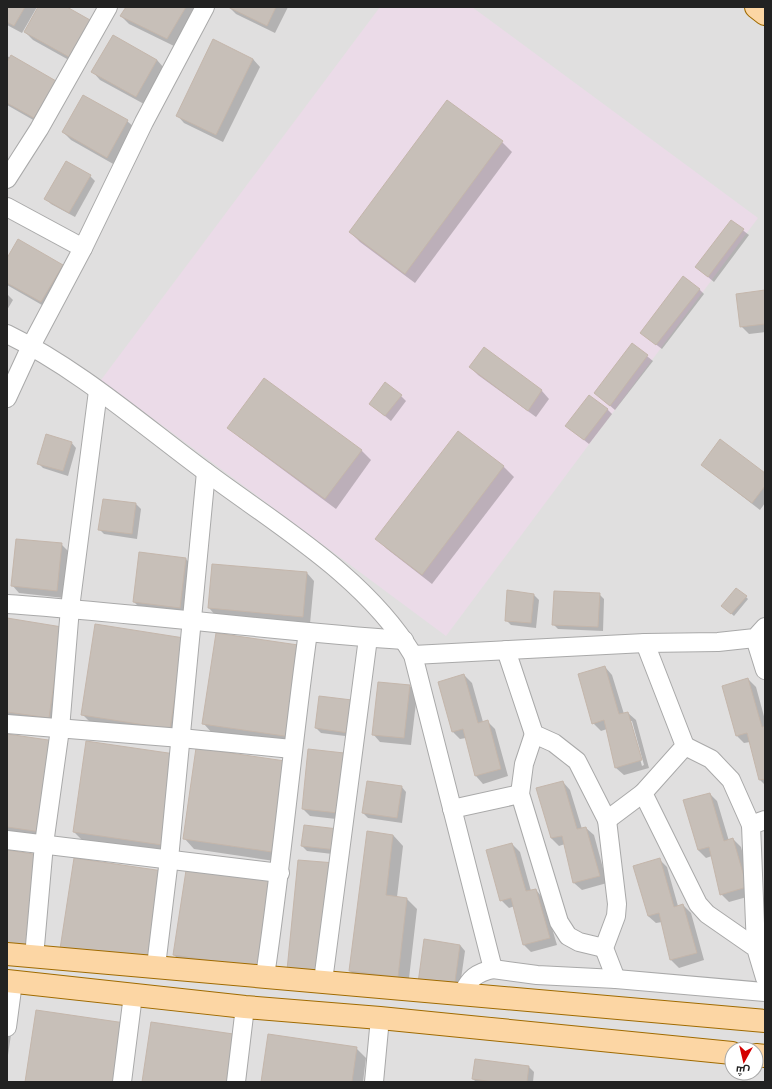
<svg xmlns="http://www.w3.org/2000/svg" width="772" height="1089" font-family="Barlow,Cairo,sans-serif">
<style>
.residential{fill:#e0dfdf;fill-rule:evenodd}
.industrial{fill:#ebdbe8}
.shadow{fill:#0003;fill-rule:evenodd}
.building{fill:#c7bfb8;stroke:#c4b6ab}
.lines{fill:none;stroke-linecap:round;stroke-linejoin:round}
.street-casing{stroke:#a9a9a9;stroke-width:20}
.primary-casing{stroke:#a06b00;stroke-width:24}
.street{stroke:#fff;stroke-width:18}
.primary{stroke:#fcd6a4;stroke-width:22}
</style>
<rect width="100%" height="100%" fill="#f2efe9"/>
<path class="residential" d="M7 7H765V1082H7ZM732 1049H756V1073H732Z"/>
<path class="industrial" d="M380 7H472L758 218 446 636 101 380Z"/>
<g class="shadow">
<path d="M7 7H37L22 33 7 25Z"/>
<path d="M39 7H65L89 21 97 28 76 64 33 40 25 32Z"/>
<path d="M127 7H198L174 46 129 24 121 16Z"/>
<path d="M229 7H288L275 33 236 14Z"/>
<path d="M7 56 55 81 42 125 7 105Z"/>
<path d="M253 59 260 67 223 142 184 123 177 115Z"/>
<path d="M157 60 164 68 144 104 100 80 93 72Z"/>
<path d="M127 121 135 128 115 165 71 140 63 132Z"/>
<path d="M502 142 512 152 415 283 360 242 350 232Z"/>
<path d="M90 176 95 181 75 217 51 204 46 199Z"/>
<path d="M731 221 749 235 714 282 696 267Z"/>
<path d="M7 261 62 265 70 273 49 309 7 285Z"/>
<path d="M699 289 704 294 662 349 646 337Z"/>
<path d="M765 291V332L749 334 741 326Z"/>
<path d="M7 294 13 300 7 310Z"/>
<path d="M632 344 653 361 615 410 595 393Z"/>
<path d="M484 349 542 391 549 399 536 417 478 375 470 367Z"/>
<path d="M401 396 406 401 391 421 370 404Z"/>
<path d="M607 409 612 414 589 444 566 426Z"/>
<path d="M229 427 361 450 371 460 336 509 239 437Z"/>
<path d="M458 433 504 467 514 477 432 584 387 549 377 539Z"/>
<path d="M71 442 76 448 68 476 43 468 38 463Z"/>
<path d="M702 465 765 474V503L760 510Z"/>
<path d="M136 504 141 509 137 539 104 534 99 529Z"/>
<path d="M61 544 69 552 64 598 19 593 12 585Z"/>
<path d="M186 559 193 567 187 615 142 610 134 602Z"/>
<path d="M307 573 314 581 310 624 216 616 209 608Z"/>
<path d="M599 594 604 599 603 631 558 629 553 624Z"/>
<path d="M534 595 539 600 536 628 511 625 506 620Z"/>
<path d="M746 597 748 599 734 616 725 608Z"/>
<path d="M7 619 62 628 58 727 7 720Z"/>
<path d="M184 638 180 738 93 725 83 715Z"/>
<path d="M304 647 314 657 301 747 213 734 203 723Z"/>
<path d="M605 667 612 675 624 714 628 713 636 720 649 768 624 775 616 768 607 729 601 731 593 723ZM630 721H632L644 765 642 766Z"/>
<path d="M464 675 472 683 483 722 487 721 495 729 508 776 483 784 476 776 466 738 460 739 453 732Z"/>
<path d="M748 679 756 687 765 720V785L760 780 750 742 744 743 737 736Z"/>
<path d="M410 686 417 694 411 745 380 742 373 734Z"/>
<path d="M352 701 353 737 321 733 316 728Z"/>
<path d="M7 735 51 842 7 835Z"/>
<path d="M87 742 171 855 84 842 74 832Z"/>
<path d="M344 754 345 820 310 816 303 809Z"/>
<path d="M285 762 281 862 194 849 184 838Z"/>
<path d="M563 782 570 790 582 829 586 828 594 835 607 883 582 890 574 883 565 844 559 846 551 838 538 789Z"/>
<path d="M401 786 406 792 402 823 368 818 363 813Z"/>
<path d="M710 794 717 801 729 841 733 839 741 847 754 895 729 902 721 894 712 856 706 858 698 850Z"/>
<path d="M338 830 341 855 307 851 302 846Z"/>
<path d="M393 835 403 846 397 897 407 899 417 909 408 987 360 981 350 971Z"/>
<path d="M512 844 520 852 531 891 536 890 543 898 557 945 531 952 524 945 515 906 509 908 501 900Z"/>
<path d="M660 860 667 867 678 906 683 905 691 913 704 960 679 968 671 960 662 922 656 923 648 916Z"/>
<path d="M275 878 272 978 184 965 174 955Z"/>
<path d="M460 945 465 951 459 993 424 988Z"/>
<path d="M7 1015 13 1021 7 1062Z"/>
<path d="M356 1048 366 1058 363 1082H262Z"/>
<path d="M529 1067 534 1072 533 1082H476L473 1079Z"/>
</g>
<g class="building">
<path d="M7 7H25L14 26 7 22Z"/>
<path d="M38 7H67L90 20 69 57 24 32Z"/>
<path d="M126 7H186L167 39 120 16Z"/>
<path d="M228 7H276L267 26Z"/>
<path d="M113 35 157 60 136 97 91 72Z"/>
<path d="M213 39 253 59 216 135 176 116Z"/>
<path d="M11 55 56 81 34 118 7 103V62Z"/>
<path d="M83 95 128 120 107 158 62 132Z"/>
<path d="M447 100 503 141 405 274 349 232Z"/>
<path d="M66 161 91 175 69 213 44 199Z"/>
<path d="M731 220 744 229 708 277 695 267Z"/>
<path d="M18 239 63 265 41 302 7 283V258Z"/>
<path d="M683 276 700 289 656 345 640 333Z"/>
<path d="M765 290V324L740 327 736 294Z"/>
<path d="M632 343 648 355 610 406 594 393Z"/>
<path d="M484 347 542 390 528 411 469 367Z"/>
<path d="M264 378 362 450 325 499 227 428Z"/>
<path d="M385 382 402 395 385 416 369 404Z"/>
<path d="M589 395 608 409 584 440 565 426Z"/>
<path d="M458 431 504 466 422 575 375 539Z"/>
<path d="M46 434 72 442 63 471 37 464Z"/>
<path d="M720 439 765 473V486L752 503 701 465Z"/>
<path d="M103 499 136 503 132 534 98 530Z"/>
<path d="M16 539 62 543 57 591 11 586Z"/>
<path d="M139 552 186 558 180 608 133 602Z"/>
<path d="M212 564 307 572 303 617 208 608Z"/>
<path d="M736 588 747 596 731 614 721 606Z"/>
<path d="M507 590 534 594 531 623 505 621Z"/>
<path d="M554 591 600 593 598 627 552 625Z"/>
<path d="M7 618 62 627 49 718 7 712Z"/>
<path d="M95 624 184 638 170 729 81 715Z"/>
<path d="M216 633 305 646 291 737 202 724Z"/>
<path d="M605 666 619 714 628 712 642 760 615 768 604 720 592 724 578 674Z"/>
<path d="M464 674 478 723 488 720 501 769 475 776 463 729 452 732 438 682Z"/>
<path d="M748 678 762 727 765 726V779L759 780 747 733 736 736 722 686Z"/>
<path d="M378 682 410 685 404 738 372 735Z"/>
<path d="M319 696 352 700 348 733 315 728Z"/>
<path d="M7 734 55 741 41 832 7 827Z"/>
<path d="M86 741 175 754 162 845 73 832Z"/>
<path d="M196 748 285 761 272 852 183 839Z"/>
<path d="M308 749 344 753 338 813 302 809Z"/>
<path d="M367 781 402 786 397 818 362 813Z"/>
<path d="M563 781 577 829 586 827 600 876 573 883 562 836 551 838 536 788Z"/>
<path d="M710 793 724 841 733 838 747 887 720 895 709 847 698 850 683 800Z"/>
<path d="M304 825 338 829 336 850 301 846Z"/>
<path d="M367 831 393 835 386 895 407 898 398 977 349 971Z"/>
<path d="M512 843 526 891 536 889 550 938 523 945 511 898 500 901 486 850Z"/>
<path d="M7 850 40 855 26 946 7 943Z"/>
<path d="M74 858 163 871 149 963 60 949Z"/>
<path d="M660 858 674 907 683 904 697 953 670 960 659 913 648 916 633 866Z"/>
<path d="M298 860 335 863 322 975 287 970Z"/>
<path d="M187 864 276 877 262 968 173 955Z"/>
<path d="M424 939 460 945 454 989 418 983Z"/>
<path d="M36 1010 125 1023 116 1082H25Z"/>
<path d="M151 1022 240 1035 233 1082H142Z"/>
<path d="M268 1034 357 1047 352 1082H261Z"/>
<path d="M475 1059 529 1066 527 1082H494L472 1079Z"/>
</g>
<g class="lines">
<g class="street-casing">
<g id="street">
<path d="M7 179 39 129 108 7"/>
<path d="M7 207 83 248"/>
<path d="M7 334C79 369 141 424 206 472 277 525 366 577 413 655L493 969C476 973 470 978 462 994"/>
<path d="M7 398 31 346 83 248 144 122 205 7"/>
<path d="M7 604C140 613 271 631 404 640"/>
<path d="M755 638 765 670"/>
<path d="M645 643 685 746 643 793 698 904 707 914 756 948 765 978"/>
<path d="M506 650 534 734 554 743 577 761 607 820 643 793"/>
<path d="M413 655 645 643 718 642 755 638 765 627"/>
<path d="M7 724 181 738 292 749"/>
<path d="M534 734 524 764 520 794 559 922 568 936 579 942 604 948"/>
<path d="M685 746 711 759 731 780 751 825 765 820"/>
<path d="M452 809 520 794"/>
<path d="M607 820 617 904 616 916 604 948 616 979"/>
<path d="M751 825 756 948"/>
<path d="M7 840 280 873"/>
<path d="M34 957 44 844 60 729 70 608 98 391"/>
<path d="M156 966 169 859 206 472"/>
<path d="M493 969 537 975 616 979 765 992"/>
<path d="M265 976C282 862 292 747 308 632"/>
<path d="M323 981 368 638"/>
<path d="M7 1027 13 982"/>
<path d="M122 1082 133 995"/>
<path d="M236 1082 245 1007"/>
<path d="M374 1082 380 1018"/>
</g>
</g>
<g class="primary-casing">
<g id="primary">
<path d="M756 7 765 14"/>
<path d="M7 954 765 1021"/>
<path d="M7 981 245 1007 380 1018 732 1053"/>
<path d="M756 1055 765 1056"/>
</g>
</g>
<use href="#street" class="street"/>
<use href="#primary" class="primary"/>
</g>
<rect width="772" height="1089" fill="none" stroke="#222222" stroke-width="16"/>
<g transform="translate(744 1061) rotate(188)"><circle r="19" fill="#ffffff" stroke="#a7a7a7"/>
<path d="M0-3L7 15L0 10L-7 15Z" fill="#d40000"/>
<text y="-6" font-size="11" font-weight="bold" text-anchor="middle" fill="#222222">ش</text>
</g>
</svg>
